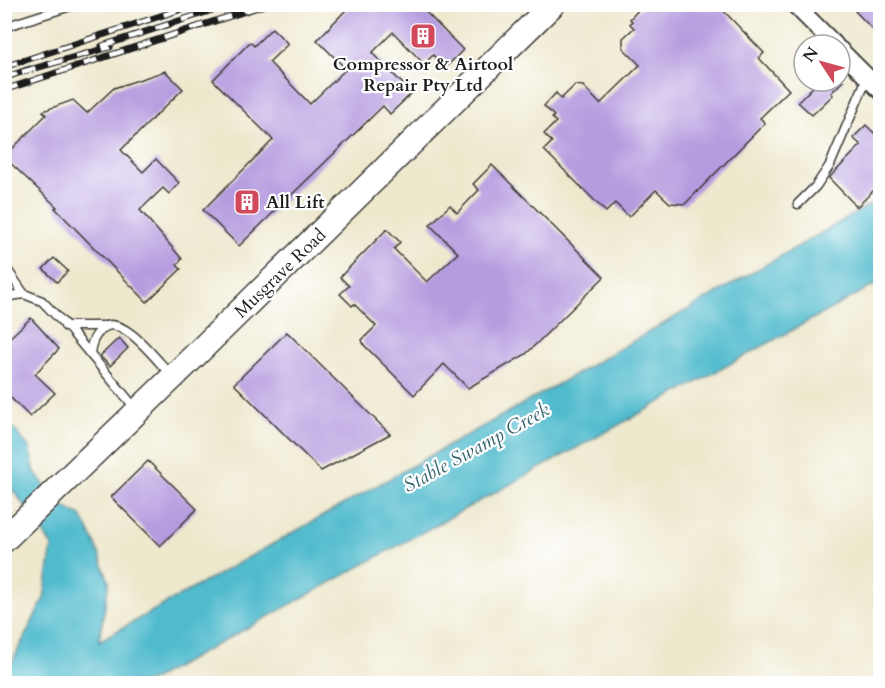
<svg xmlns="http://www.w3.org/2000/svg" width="885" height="688" font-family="Cardo,serif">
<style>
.water{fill:#51bbce;stroke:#366c75;stroke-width:1.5}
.building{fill:#b59bdf}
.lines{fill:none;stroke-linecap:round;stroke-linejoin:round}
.lane-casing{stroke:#3c3b37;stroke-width:11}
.street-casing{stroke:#3c3b37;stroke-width:20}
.secondary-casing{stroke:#3c3b37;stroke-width:27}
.lane{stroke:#fff;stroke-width:8}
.street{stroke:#fff;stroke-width:16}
.secondary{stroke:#fff;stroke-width:24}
.rail-casing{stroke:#1c1c1c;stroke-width:7}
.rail{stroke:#fff;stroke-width:4.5;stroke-dasharray:14;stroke-linecap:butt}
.labels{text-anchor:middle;stroke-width:4.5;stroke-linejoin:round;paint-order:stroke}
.poi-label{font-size:18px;font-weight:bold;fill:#1c1c1c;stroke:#fff}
.street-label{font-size:18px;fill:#1c1c1c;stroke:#fff}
.water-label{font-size:20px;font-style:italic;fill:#34646c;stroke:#fff}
</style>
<rect width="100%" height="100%" fill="#fff"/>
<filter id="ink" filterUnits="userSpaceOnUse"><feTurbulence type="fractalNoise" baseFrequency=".0167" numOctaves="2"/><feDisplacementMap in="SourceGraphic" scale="12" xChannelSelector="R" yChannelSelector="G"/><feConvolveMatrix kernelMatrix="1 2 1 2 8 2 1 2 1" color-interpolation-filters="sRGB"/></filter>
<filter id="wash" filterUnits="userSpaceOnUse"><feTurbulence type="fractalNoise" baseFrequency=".008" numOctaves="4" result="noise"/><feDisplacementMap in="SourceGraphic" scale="24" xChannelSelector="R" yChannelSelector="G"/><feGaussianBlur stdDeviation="1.35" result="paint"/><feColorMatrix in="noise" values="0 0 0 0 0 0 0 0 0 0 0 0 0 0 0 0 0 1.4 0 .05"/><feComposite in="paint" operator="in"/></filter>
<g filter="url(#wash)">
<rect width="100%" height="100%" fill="#eee8cd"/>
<path class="water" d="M880 199V282L147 683H5V676L44 598 52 546 15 492 5 489 4 417 29 447 35 472 57 503 81 516 96 545 109 582 99 641 562 382Z"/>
<g id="blocks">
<g class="building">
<path d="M359 4H418L463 50 445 68 433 55 424 64 393 32 372 53 412 93 390 114 383 106 239 246 203 210 273 140 213 80 250 42 254 46 272 28 288 44 269 62 310 104 346 69 317 40 348 8Z"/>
<path d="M644 4H717L764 53 759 58 789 90 760 118 765 123 685 204 670 203 656 190 629 217 615 203 606 212 544 150 552 142 544 134 556 122 552 118 554 116 544 106 556 93 561 99 575 85 583 86 600 104 640 65 623 48V38L634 28 630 24 632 21 630 19Z"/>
<path d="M862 4H880V37L855 11Z"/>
<path d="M165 71 183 89 121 150 143 172 156 159 179 183 169 194 163 188 140 210 182 259 177 265 181 269 147 302 55 208 57 207 4 157 46 115 43 111 73 100 87 113 114 88Z"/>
<path d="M819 81H843L831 93 833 95 812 115 798 102Z"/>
<path d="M866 125 874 133 880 126V184L857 207 829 178 861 145 853 138Z"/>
<path d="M492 165 604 277 526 354 468 388 444 364 414 395 364 345 362 340 376 326 354 304 352 306 340 294 349 286 340 277 387 229 400 242 394 249 427 282 458 253 430 225 450 205 457 213 479 190 473 184Z"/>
<path d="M54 258 68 271 57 282 43 269Z"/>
<path d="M31 318 59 349 35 374 55 393 30 417 4 391V343Z"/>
<path d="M287 332 390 434 321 471 234 384Z"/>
<path d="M119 338 128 348 110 366 100 356Z"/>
<path d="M148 461 197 509 160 546 111 497Z"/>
</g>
</g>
</g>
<g filter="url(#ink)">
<use href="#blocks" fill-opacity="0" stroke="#3c3b37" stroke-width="1.5"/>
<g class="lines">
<g class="lane-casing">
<g id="lane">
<path d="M4 27 77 4"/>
<path d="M798 204 816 186 830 165 867 78"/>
<path d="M4 265 24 294"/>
<path d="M4 294 10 296 24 294 42 301 70 330 136 409"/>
<path d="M65 326H105"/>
<path d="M90 354C91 343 94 336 102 329 121 311 158 362 171 375"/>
</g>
</g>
<g class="street-casing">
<g id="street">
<path d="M794 4 835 45"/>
<path d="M840 50 880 90"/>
</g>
</g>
<g class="secondary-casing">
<path id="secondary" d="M4 540 173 377 553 4"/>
</g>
<use href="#lane" class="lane"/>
<use href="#street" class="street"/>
<use href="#secondary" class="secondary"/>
<g class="rail-casing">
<g id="rail">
<path d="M102 46 231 4"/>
<path d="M4 67 197 4"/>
<path d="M22 72 110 47"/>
<path d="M4 78 30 69"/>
<path d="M4 90 267 4"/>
</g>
</g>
<use href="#rail" class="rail"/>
</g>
</g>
<defs>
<g id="building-square" transform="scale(1.35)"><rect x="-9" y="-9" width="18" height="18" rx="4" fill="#d1495b" stroke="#fff"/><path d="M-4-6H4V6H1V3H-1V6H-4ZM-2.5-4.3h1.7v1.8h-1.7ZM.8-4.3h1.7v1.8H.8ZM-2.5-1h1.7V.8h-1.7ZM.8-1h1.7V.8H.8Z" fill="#fff"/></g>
</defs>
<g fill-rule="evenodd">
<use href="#building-square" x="423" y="36"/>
<use href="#building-square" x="247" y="202"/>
</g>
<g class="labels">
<g class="poi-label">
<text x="423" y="70">Compressor &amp; Airtool<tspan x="423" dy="21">Repair Pty Ltd</tspan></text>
<text x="266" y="208" text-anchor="start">All Lift</text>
</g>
<g class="street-label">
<text transform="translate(280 273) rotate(-44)" y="6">Musgrave Road</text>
</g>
<g class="water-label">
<text transform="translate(476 447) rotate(-29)" y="7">Stable Swamp Creek</text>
</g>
</g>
<rect width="885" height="688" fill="none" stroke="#fff" stroke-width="24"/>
<g transform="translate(822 63) rotate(306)"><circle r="28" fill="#ffffff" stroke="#a4a4a4" stroke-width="1.5"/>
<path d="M0-4.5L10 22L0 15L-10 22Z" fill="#d1495b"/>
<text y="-9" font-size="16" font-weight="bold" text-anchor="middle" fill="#1c1c1c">N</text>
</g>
</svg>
